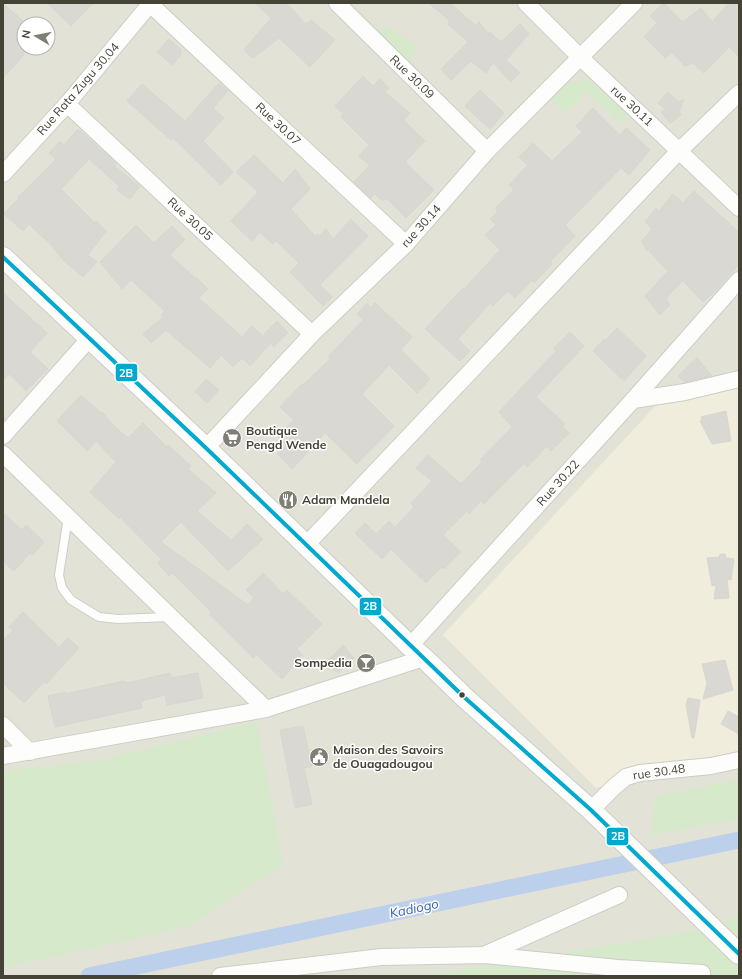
<svg xmlns="http://www.w3.org/2000/svg" width="742" height="979" font-family="Mulish,sans-serif">
<style>
.residential{fill:#e3e2d7;fill-rule:evenodd}
.commercial{fill:#f1eddd}
.green{fill:#d7e9cb}
.lines{fill:none;stroke-linecap:round;stroke-linejoin:round}
.canal{stroke:#bccfeb;stroke-width:17}
.building{fill:#d9d8d2;stroke:#d7d6d0}
.service-casing{stroke:#cdcdc7;stroke-width:10}
.minor-casing{stroke:#cdcdc7;stroke-width:18}
.tertiary-casing{stroke:#cdcdc7;stroke-width:22}
.service{stroke:#fdfdfc;stroke-width:8}
.minor{stroke:#fdfdfc;stroke-width:16}
.tertiary{stroke:#fdfdfc;stroke-width:20}
.bus-1-casing{stroke:#fff;stroke-width:7}
.bus-1{stroke:#00a9ce;stroke-width:4}
.bus-dot{fill:#454236;stroke:#fff;stroke-width:1.5}
.labels{text-anchor:middle;stroke-width:3;stroke-linejoin:round;paint-order:stroke}
.street-label{font-size:12px;fill:#454236;stroke:#fff}
.poi-label{font-size:12px;font-weight:bold;fill:#454236;stroke:#fff;text-anchor:start}
.water-label{font-size:13px;font-style:italic;fill:#3562ab;stroke:#fff}
.line-badge{stroke:#fff;stroke-width:1.5}
.badge-label{font-size:11px;text-anchor:middle;font-weight:bold;fill:#fff}
</style>
<rect width="100%" height="100%" fill="#efefea"/>
<path class="residential" d="M3 3H739V976H3ZM24 24H48V48H24Z"/>
<path class="commercial" d="M739 386V751L596 788 443 635 660 401Z"/>
<g class="green">
<path d="M390 28 419 48 408 61 376 29Z"/>
<path d="M587 79 630 115 621 124 586 92 566 112 551 100 567 83Z"/>
<path d="M257 722 283 865 187 927 3 968V771L100 760Z"/>
<path d="M739 779V819L651 835 655 796Z"/>
<path d="M739 915V976H423L711 928Z"/>
</g>
<g class="lines">
<path class="canal" d="M89 976 739 840"/>
</g>
<g class="building">
<path d="M3 3 24 22V55L3 78Z"/>
<path d="M47 3H94L71 26Z"/>
<path d="M255 3H286L306 24 311 20 335 40 310 67 279 38 253 58 244 50 271 18Z"/>
<path d="M429 3H450L476 26 479 22 489 34 490 32 501 42 520 24 529 34 506 60 520 73 511 82 493 63 486 73 471 61 451 80 441 69 468 42 448 24 450 21Z"/>
<path d="M664 3 683 22 701 8 712 22 729 3H739V57L729 47 704 73 693 63 685 66 672 52 665 58 644 37 657 23 650 16Z"/>
<path d="M169 39 181 50V55L172 65 157 52Z"/>
<path d="M363 76 373 86 380 79 389 88 385 92 410 113 404 120 425 141 405 162 434 190 406 218 386 198 383 201 375 194 371 198 354 182 370 165 359 156 369 145 341 117 343 114 335 106Z"/>
<path d="M219 83 228 91 213 108 224 118 203 141 233 172 221 185 173 138 171 140 127 101 142 84 185 121Z"/>
<path d="M480 90 504 113 490 129 465 106Z"/>
<path d="M668 92 679 102 684 99 679 112 681 115 670 123 661 112 665 109 658 103Z"/>
<path d="M593 108 620 135 626 128 650 150 629 175 621 168 565 225 575 236 550 262 552 264 534 283 532 280 515 298 508 291 493 306 490 303 458 339 470 351 460 361 425 329 463 288 464 289 500 250 485 235 496 225 490 219 498 211 495 208 514 190 509 185 528 165 519 157 533 143 552 161 582 132 576 126Z"/>
<path d="M78 129 116 163 114 166 140 186 130 199 117 190 119 186 89 159 61 189 95 223 96 221 106 231 88 255 97 262 83 277 63 260 52 246 29 224 23 231 4 214 19 198 18 197 56 159 49 153 60 141 64 145Z"/>
<path d="M254 155 283 183 295 169 310 189 291 209 315 236 317 234 319 236 326 229 333 239 351 219 368 236 320 285 332 297 323 306 290 272 299 263 276 241 272 244 260 232 252 241 231 221 258 192 236 172Z"/>
<path d="M694 191 723 218V217L739 233V264L717 289 703 302 683 281 666 298 670 305 660 315 645 296 668 271 648 250 647 251 642 241 652 229 645 222 656 208 659 211 673 194 683 203Z"/>
<path d="M136 225 154 243 172 226 185 240 170 255 195 278 196 277 208 289 199 298 242 337 252 326 271 343 250 366 242 358 233 367 221 355 210 368 166 330 151 343 143 334 163 317 161 315 165 311 131 280 122 289 100 262Z"/>
<path d="M3 293 47 333 30 352 48 369 26 391 9 374 3 380Z"/>
<path d="M367 303 371 308 375 303 412 337 401 350 430 379 417 393 389 365 362 394 394 426 357 464 325 433 292 469 277 454 286 445 278 437 294 420 280 407 302 384 303 385 330 359 328 357 363 320 357 314Z"/>
<path d="M277 321 288 333 274 347 264 334Z"/>
<path d="M617 328 646 356 624 381 593 351 604 339 605 341Z"/>
<path d="M570 332 584 346 536 397 565 424 562 426 569 433 551 451 547 446 527 467 524 463 484 504 481 501 469 514 467 511 443 535 461 552 444 569 442 567 426 583 391 549 382 559 355 533 365 523 376 534 389 521 395 527 414 507 411 503 432 481 416 468 428 455 461 484 482 462 480 460 512 427 499 412 556 351 554 348Z"/>
<path d="M697 358 712 376 684 382 678 376Z"/>
<path d="M206 379 219 390 207 403 195 392Z"/>
<path d="M81 395 101 413 102 412 114 426 128 438 143 423 167 447 168 445 191 466 188 469 216 493 197 511 231 540 247 524 263 539 228 571 181 522 161 542 248 605 254 598 246 590 263 573 283 594 287 590 322 624 297 649 303 655 282 679 257 655 253 658 209 614 211 612 172 573 169 576 158 563 161 559 120 517 119 519 90 492 116 462 96 441 87 451 57 421Z"/>
<path d="M726 411 731 441 712 444 700 421 702 420 701 417Z"/>
<path d="M3 513 22 530 26 525 44 542 32 555 30 553 14 571 3 561Z"/>
<path d="M720 554H725L726 558 734 559 731 580 727 579 729 598 714 599 716 585 712 586 707 558 719 557Z"/>
<path d="M23 612 59 647 68 638 79 648 46 684 45 681 24 703 3 683V640L13 630 9 627Z"/>
<path d="M343 645 354 658 338 673 326 662Z"/>
<path d="M725 660 733 690 703 699 707 683 702 664Z"/>
<path d="M170 673 171 678 198 673 203 698 167 705 165 695 141 701 142 708 55 727 48 696 65 692V694L124 681 125 683 136 681Z"/>
<path d="M688 698 700 700 694 738H692L686 705Z"/>
<path d="M728 711 739 717V734L721 724Z"/>
<path d="M303 726 312 766 304 768 312 804 295 808 280 730Z"/>
</g>
<g class="lines">
<g class="service-casing">
<path id="service" d="M68 517 59 575 62 588 71 600 99 617 118 619 170 617"/>
</g>
<g class="minor-casing">
<g id="minor">
<path d="M337 3 487 151"/>
<path d="M526 3 581 58 739 208"/>
<path d="M150 4 406 244"/>
<path d="M67 104 312 334"/>
<path d="M3 174 67 104 151 3"/>
<path d="M633 400 739 280"/>
<path d="M3 436 89 339"/>
<path d="M206 448 312 334 406 244 487 151 634 3"/>
<path d="M3 454 266 709"/>
<path d="M306 545 679 151 739 93"/>
<path d="M410 646 633 400 685 392 739 379"/>
<path d="M3 725 30 752"/>
<path d="M3 756 266 709 424 658"/>
<path d="M591 810 614 787 626 777 640 773 711 766 739 760"/>
<path d="M486 954 619 895"/>
<path d="M220 976 381 957 485 955 618 968 702 973"/>
</g>
</g>
<g class="tertiary-casing">
<path id="tertiary" d="M3 257 206 448 410 646 424 658 464 697 591 810 739 954"/>
</g>
<use href="#service" class="service"/>
<use href="#minor" class="minor"/>
<use href="#tertiary" class="tertiary"/>
<g class="bus-1-casing">
<path id="bus-1" d="M3 257 206 448 464 697 591 810 739 954"/>
</g>
<use href="#bus-1" class="bus-1"/>
</g>
<defs>
<g id="supermarket-disc" transform="scale(1)"><circle r="9.5" fill="#807f75" stroke="#fff"/><path d="M-6-5.5h2.5l.6 2H6L4.5 2H-2.5L-4.4-4H-6ZM-1.5 3.2a1.3 1.3 0 1 0 .1 0ZM3 3.2a1.3 1.3 0 1 0 .1 0Z" fill="#fff"/></g>
<g id="restaurant-disc" transform="scale(1)"><circle r="9.5" fill="#807f75" stroke="#fff"/><path d="M-5-6h1v4h1v-4h1v4h1v-4h1v5L-1.5 .5V6h-2V.5L-5-1ZM5-6V6H3V1.5H1.5Q1.5-4 5-6Z" fill="#fff"/></g>
<g id="bar-disc" transform="scale(1)"><circle r="9.5" fill="#807f75" stroke="#fff"/><path d="M-6-5H6L.8 .8V4.5H3.5V6h-7V4.5H-.8V.8Z" fill="#fff"/></g>
<g id="civic-disc" transform="scale(1)"><circle r="9.5" fill="#807f75" stroke="#fff"/><path d="M-.6-6.5H3V-4.5H.6V-3L4-1V1h2V6H-6V1h2V-1L-.6-3ZM-1.2 2.5V6h2.4V2.5Z" fill="#fff"/></g>
</defs>
<g fill-rule="evenodd">
<use href="#supermarket-disc" x="232" y="438"/>
<use href="#restaurant-disc" x="288" y="500"/>
<use href="#bar-disc" x="366" y="663"/>
<use href="#civic-disc" x="319" y="757"/>
</g>
<circle class="bus-dot" cx="462" cy="695" r="3.5"/>
<g class="labels">
<g class="street-label">
<text transform="translate(412 77) rotate(44)" y="4">Rue 30.09</text>
<text transform="translate(78 89) rotate(-49)" y="4">Rue Rata Zugu 30.04</text>
<text transform="translate(632 106) rotate(43)" y="4">rue 30.11</text>
<text transform="translate(278 124) rotate(43)" y="4">Rue 30.07</text>
<text transform="translate(190 219) rotate(43)" y="4">Rue 30.05</text>
<text transform="translate(421 226) rotate(-48)" y="4">rue 30.14</text>
<text transform="translate(558 483) rotate(-48)" y="4">Rue 30.22</text>
<text transform="translate(659 772) rotate(-8)" y="4">rue 30.48</text>
</g>
<g class="poi-label">
<text x="246" y="435">Boutique<tspan x="246" dy="14">Pengd Wende</tspan></text>
<text x="302" y="504">Adam Mandela</text>
<text x="352" y="667" text-anchor="end">Sompedia</text>
<text x="333" y="754">Maison des Savoirs<tspan x="333" dy="14">de Ouagadougou</tspan></text>
</g>
<g class="water-label">
<text transform="translate(414 908) rotate(-12)" y="5">Kadiogo</text>
</g>
</g>
<g class="line-badge">
<rect x="115" y="363" width="23" height="19" rx="4" fill="#00a9ce"/>
<rect x="359" y="597" width="23" height="19" rx="4" fill="#00a9ce"/>
<rect x="606" y="827" width="23" height="19" rx="4" fill="#00a9ce"/>
</g>
<g class="badge-label">
<text x="126" y="377">2B</text>
<text x="370" y="610">2B</text>
<text x="618" y="840">2B</text>
</g>
<rect width="742" height="979" fill="none" stroke="#454236" stroke-width="8"/>
<g transform="translate(36 36) rotate(280)"><circle r="19" fill="#ffffff" stroke="#b5b3af"/>
<path d="M0-3L7 15L0 10L-7 15Z" fill="#807f75"/>
<text y="-6" font-size="11" font-weight="bold" text-anchor="middle" fill="#454236">N</text>
</g>
</svg>
